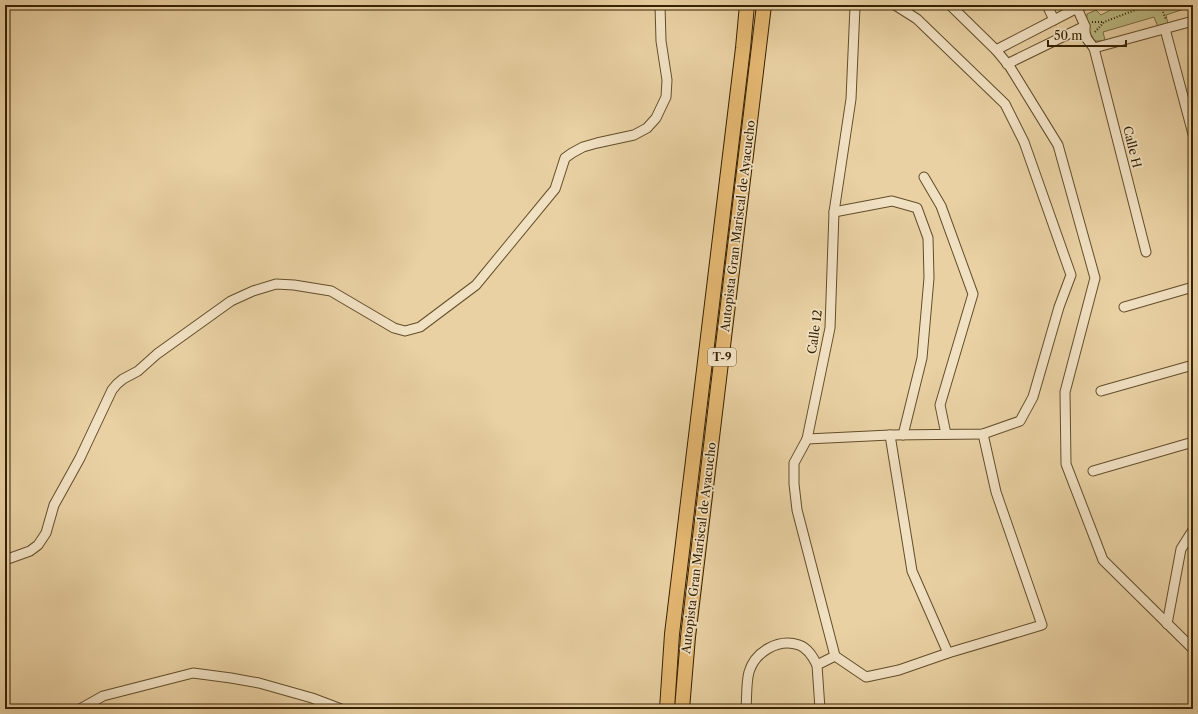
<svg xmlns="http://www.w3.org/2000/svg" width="1198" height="714" font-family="'Libre Caslon Text',serif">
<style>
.green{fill:#bbba82;stroke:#786e41}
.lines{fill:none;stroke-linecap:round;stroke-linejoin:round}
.minor-casing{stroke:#634d29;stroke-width:11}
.trunk-casing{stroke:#362100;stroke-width:16}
.path{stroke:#362100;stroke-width:2;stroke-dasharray:1 2;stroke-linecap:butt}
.minor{stroke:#f1e1c3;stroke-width:9}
.trunk{stroke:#e4b872;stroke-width:14}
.labels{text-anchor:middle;stroke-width:3.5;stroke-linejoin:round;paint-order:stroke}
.shield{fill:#f1e1c3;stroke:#6e5b3a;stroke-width:1}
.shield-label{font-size:11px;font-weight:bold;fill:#362100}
.street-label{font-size:12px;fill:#362100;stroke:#f1e1c3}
</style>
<rect width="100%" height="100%" fill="#e9d1a3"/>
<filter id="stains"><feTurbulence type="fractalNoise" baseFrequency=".005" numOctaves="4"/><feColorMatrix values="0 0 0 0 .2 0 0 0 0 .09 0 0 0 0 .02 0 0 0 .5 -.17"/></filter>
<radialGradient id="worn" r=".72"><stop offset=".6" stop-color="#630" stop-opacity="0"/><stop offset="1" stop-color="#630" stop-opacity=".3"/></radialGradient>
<path class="green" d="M1120 5H1193V6L1166 15 1168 24 1158 27 1154 17 1103 32 1105 40 1101 41H1095C1089 32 1086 25 1087 14L1096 10 1101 15Z"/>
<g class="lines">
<g class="minor-casing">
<g id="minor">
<path d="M950 5 996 50 1010 67 1058 145 1095 278 1065 392 1066 464 1103 560 1193 649"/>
<path d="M1047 5 1054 20"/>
<path d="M1077 8 1085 26V33L1087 39 1094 48 1193 21"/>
<path d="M1165 29 1193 134"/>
<path d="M1094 48 1146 252"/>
<path d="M996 50 1083 5"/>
<path d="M1007 64 1085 26"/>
<path d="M924 177 941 206 973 294 940 405 946 434"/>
<path d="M834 212 892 201 917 208 928 238 929 278 922 358 903 435"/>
<path d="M1124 307 1193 287"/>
<path d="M1101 391 1193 365"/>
<path d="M890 435 912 571 948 653"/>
<path d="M807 439 890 435 983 434 1020 421 1033 397 1059 307 1071 275 1024 142 1005 104 917 19 895 5"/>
<path d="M1093 471 1193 442"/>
<path d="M5 560 30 551 38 545 46 533 54 505 80 458 112 390 117 384 123 379 138 371 157 354 231 301 253 291 276 284 294 285 331 291 394 328 405 331 420 327 476 285 555 189 565 158 572 153 583 147 597 143 634 135 647 128 656 118 666 97 667 80 661 41 660 5"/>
<path d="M1167 624 1181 549 1193 530"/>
<path d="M835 656 797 510 794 484V463L807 439 830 328 834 212 851 99 855 7 857 5"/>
<path d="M835 656 866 677 899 670 948 653 1042 625 996 492 983 434"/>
<path d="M80 709 103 696 193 673 231 678 259 683 312 698 341 709"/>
<path d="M746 709C747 697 746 683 749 672 755 652 778 638 799 645 808 648 813 657 817 665"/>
<path d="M820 709 817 665 835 656"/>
</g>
</g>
<g class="trunk-casing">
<g id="trunk">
<path d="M667 709 672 634 743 48 747 5"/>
<path d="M682 709 688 637 764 5"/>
</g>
</g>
<g class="path">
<path d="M1157 5 1161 9 1172 5"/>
<path d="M1162 9 1166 20"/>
<path d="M1092 22H1104"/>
<path d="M1095 32 1104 22 1148 5"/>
<path d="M1191 143 1193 149"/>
</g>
<use href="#minor" class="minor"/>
<use href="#trunk" class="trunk"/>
</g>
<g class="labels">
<rect class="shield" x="708" y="348" width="28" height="18" rx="3"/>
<g class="shield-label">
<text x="722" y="361">T-9</text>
</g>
<g class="street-label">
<text transform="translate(1132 147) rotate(76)" y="4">Calle H</text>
<text transform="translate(738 226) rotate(-83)" y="4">Autopista Gran Mariscal de Ayacucho</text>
<text transform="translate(815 332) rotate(-82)" y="4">Calle 12</text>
<text transform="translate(699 548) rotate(-83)" y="4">Autopista Gran Mariscal de Ayacucho</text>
</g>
</g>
<rect width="1198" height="714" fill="none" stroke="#e9d1a3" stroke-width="20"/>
<rect x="6" y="6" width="1186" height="702" fill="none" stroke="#362100" stroke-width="2"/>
<rect x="10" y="10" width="1178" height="694" fill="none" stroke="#362100"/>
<path d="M1048 40v6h78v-6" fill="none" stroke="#362100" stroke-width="2"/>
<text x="1054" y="40" font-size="12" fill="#362100" stroke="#f1e1c3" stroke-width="3" paint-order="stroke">50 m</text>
<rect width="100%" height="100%" filter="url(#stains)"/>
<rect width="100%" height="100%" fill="url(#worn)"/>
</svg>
